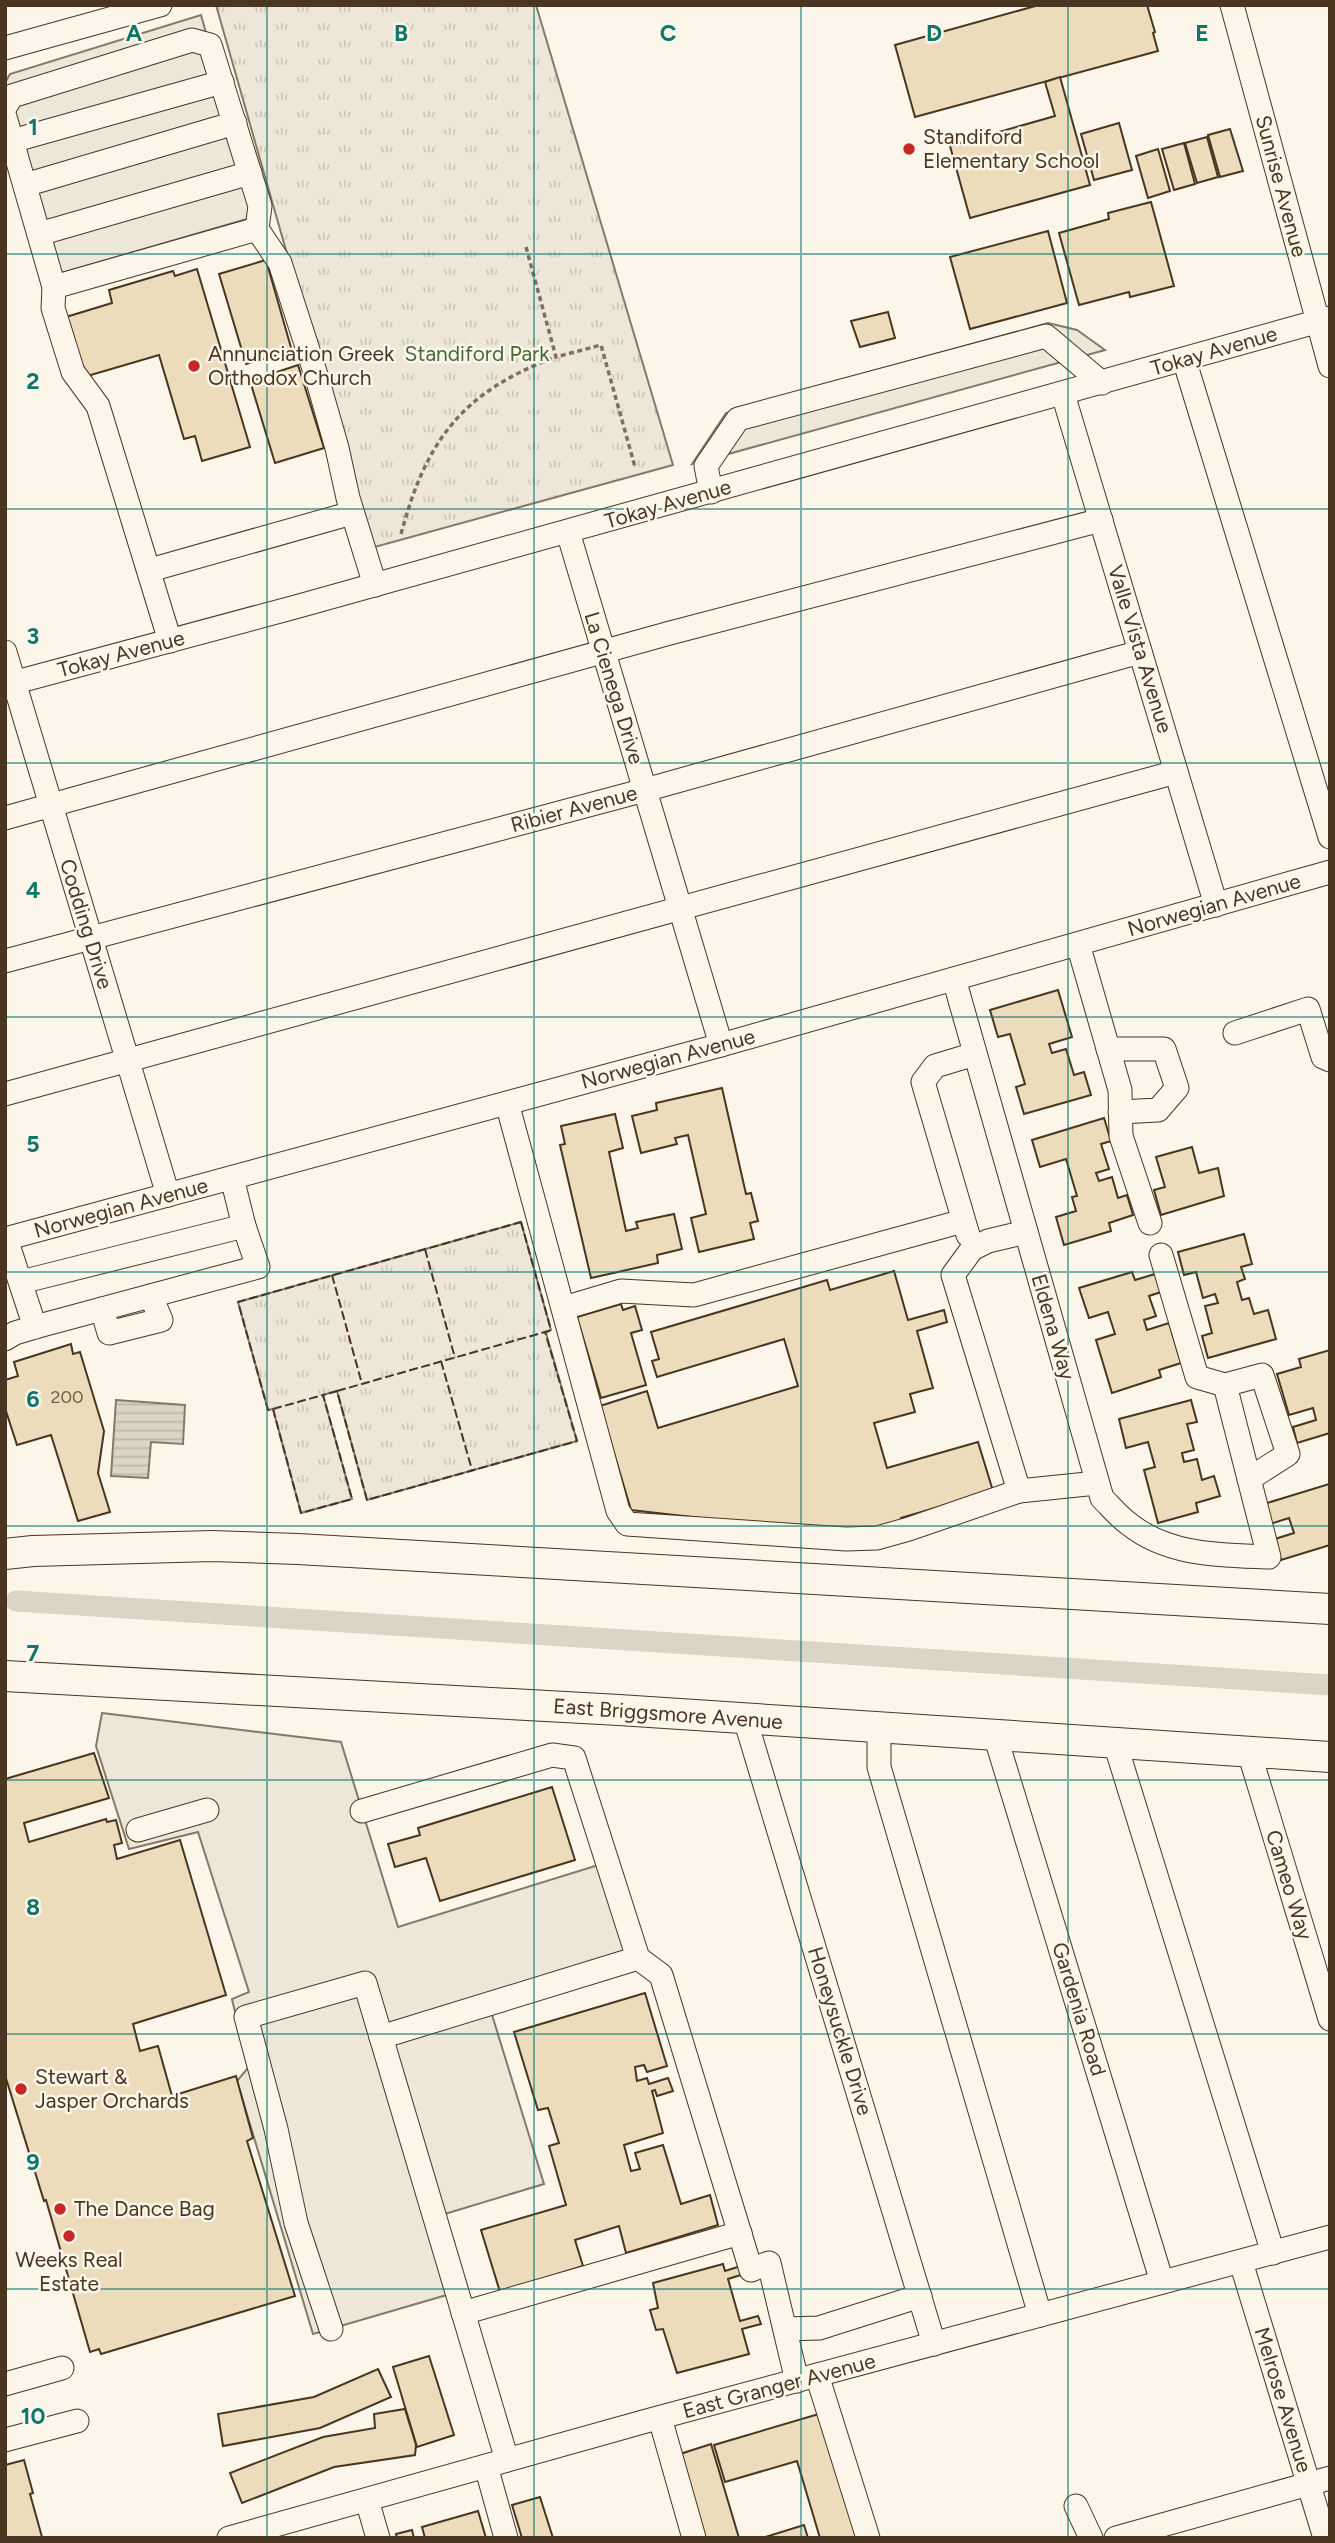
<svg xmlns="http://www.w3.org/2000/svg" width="1335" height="2543" font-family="Figtree,sans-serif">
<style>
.park{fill:url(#park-tufts);stroke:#887966;stroke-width:2}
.parking{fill:#ede7d9;stroke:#887966;stroke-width:2}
.water{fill:url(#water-rules);stroke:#887966;stroke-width:2}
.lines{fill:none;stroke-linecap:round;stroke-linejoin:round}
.canal{stroke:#dcd4c6;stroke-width:21}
.building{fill:#ecdcbc;stroke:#4a3520;stroke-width:2}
.minor-casing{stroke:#4a3520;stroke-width:25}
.major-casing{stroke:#4a3520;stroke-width:32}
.path{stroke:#7f6f5c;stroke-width:3.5;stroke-dasharray:5 3.5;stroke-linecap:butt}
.minor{stroke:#fbf6e9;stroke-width:23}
.major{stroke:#fbf6e9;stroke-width:30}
.fence{stroke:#4a3520;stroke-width:2;stroke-dasharray:9 3.5;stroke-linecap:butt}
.grid{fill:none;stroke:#0f766e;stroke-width:2;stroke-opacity:0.55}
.poi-dot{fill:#c62828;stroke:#fbf6e9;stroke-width:2.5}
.labels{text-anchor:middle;stroke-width:5;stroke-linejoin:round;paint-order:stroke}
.number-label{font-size:18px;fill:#725f47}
.poi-label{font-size:21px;fill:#4a3520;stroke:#fbf6e9;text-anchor:start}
.street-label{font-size:21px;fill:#4a3520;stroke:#fbf6e9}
.park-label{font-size:21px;fill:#436837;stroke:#fbf6e9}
.grid-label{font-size:23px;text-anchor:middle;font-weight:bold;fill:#0f766e;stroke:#fbf6e9;stroke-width:5;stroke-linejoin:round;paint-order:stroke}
</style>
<defs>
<pattern id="park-tufts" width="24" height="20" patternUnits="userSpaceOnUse" patternTransform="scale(1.75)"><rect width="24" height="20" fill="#ede6d9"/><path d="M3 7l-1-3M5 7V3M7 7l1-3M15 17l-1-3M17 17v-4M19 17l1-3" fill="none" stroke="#cdc6ba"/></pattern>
<pattern id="water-rules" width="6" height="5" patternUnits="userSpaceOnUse" patternTransform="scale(1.75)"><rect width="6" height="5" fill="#dcd4c6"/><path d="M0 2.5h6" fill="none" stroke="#beb7aa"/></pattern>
</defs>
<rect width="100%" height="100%" fill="#fbf6e9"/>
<g class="park">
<path d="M216 5H536L673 465 371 548Z"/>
<path d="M521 1222 551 1330 546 1333 577 1441 367 1500 337 1391 323 1395 352 1499 301 1513 273 1409 268 1410 238 1302Z"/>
</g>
<g class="parking">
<path d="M201 15 257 216 58 274 5 97V83L10 74Z"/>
<path d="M1048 323 1077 330 1105 350 692 464 726 413Z"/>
<path d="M102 1713 341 1742 398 1927 608 1862 638 1958 489 2005 544 2184 435 2217 457 2292 313 2334 237 2081 248 2068 232 1999 249 1992 198 1832 129 1849 96 1746Z"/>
</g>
<path class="water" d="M116 1400 185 1405 183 1444 151 1442 148 1478 111 1476Z"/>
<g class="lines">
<path class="canal" d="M16 1601 1330 1685"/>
</g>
<g class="building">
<path d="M1039 5H1147L1155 32 1153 33 1158 51 915 117 895 45Z"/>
<path d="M1060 77 1090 185 970 218 950 146 1055 116 1045 82Z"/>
<path d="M1119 123 1132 170 1094 180 1081 134Z"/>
<path d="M1230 129 1243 171 1220 177 1208 135Z"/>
<path d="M1207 137 1218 177 1197 183 1185 143Z"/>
<path d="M1184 143 1195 184 1174 190 1162 149Z"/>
<path d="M1158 149 1170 191 1148 198 1136 156Z"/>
<path d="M1151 202 1174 286 1130 297 1129 292 1079 305 1059 233 1109 219 1108 213Z"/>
<path d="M1048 231 1067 303 970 329 950 257Z"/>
<path d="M266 260 292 351 246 364 219 274Z"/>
<path d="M197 269 250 447 202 461 195 436 184 439 159 355 84 377 66 317 112 303 109 290 173 271 175 276Z"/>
<path d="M888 312 895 338 860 347 851 321Z"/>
<path d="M298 365 324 448 275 463 250 381Z"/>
<path d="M1058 990 1072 1037 1049 1044 1052 1053 1066 1049 1074 1075 1084 1072 1091 1095 1024 1114 1016 1087 1025 1084 1010 1034 998 1037 990 1010Z"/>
<path d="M722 1088 746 1194 751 1193 758 1221 750 1223 754 1239 699 1252 691 1218 706 1214 688 1135 675 1138 677 1144 641 1153 632 1116 657 1110 656 1103Z"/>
<path d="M615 1114 623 1148 609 1152 626 1231 638 1228 636 1222 674 1214 682 1249 657 1255 658 1263 591 1278 560 1145 565 1144 561 1126Z"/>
<path d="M1104 1118 1111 1141 1101 1144 1109 1169 1096 1173 1099 1181 1112 1177 1118 1198 1127 1195 1133 1215 1109 1223 1111 1231 1064 1245 1056 1217 1076 1211 1072 1197 1077 1196 1066 1159 1040 1167 1032 1140Z"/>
<path d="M1192 1147 1199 1173 1218 1168 1224 1196 1161 1215 1154 1190 1165 1187 1156 1157Z"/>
<path d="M1244 1234 1252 1264 1241 1267 1245 1279 1237 1282 1242 1300 1249 1298 1254 1314 1268 1310 1276 1339 1208 1358 1202 1336 1212 1333 1205 1306 1218 1303 1215 1294 1203 1298 1196 1272 1184 1275 1178 1252Z"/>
<path d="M894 1271 908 1320 944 1310 947 1322 917 1331 933 1388 910 1394 915 1412 874 1423 887 1468 978 1442 993 1491 901 1518 903 1526 866 1537 631 1510 600 1406 647 1391 658 1428 798 1386 784 1339 657 1377 652 1361 659 1359 651 1332 827 1280 830 1290Z"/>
<path d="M1132 1272 1135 1280 1155 1274 1161 1292 1149 1296 1156 1316 1144 1320 1147 1330 1169 1323 1181 1363 1159 1370 1161 1377 1112 1393 1096 1340 1115 1334 1108 1312 1089 1318 1079 1288Z"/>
<path d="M621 1304 623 1310 635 1306 642 1330 631 1333 646 1385 601 1398 577 1317Z"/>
<path d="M71 1344 73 1354 80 1352 104 1431 98 1473 110 1512 78 1521 51 1435 17 1445 5 1408V1380L18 1376 14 1362Z"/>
<path d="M1330 1350V1433L1297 1443 1293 1427 1316 1420 1313 1408 1289 1415 1277 1374 1301 1367 1299 1359Z"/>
<path d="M1191 1400 1197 1422 1187 1424 1194 1450 1182 1453 1184 1462 1197 1459 1202 1480 1214 1476 1220 1496 1196 1503 1198 1512 1158 1523 1144 1470 1155 1467 1148 1442 1126 1448 1119 1419Z"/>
<path d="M1329 1484 1330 1545 1281 1560 1275 1539 1294 1533 1289 1518 1270 1524 1264 1504Z"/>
<path d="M94 1753 109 1798 24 1823 29 1842 106 1819 107 1822 116 1820 122 1843 114 1845 117 1859 180 1840 226 1995 133 2024 140 2051 158 2046 172 2096 236 2076 253 2138 247 2141 295 2296 101 2354 99 2349 90 2352 46 2200 44 2201 5 2075V1779Z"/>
<path d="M552 1787 575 1860 440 1901 426 1858 395 1867 388 1844 420 1835 418 1828Z"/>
<path d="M645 1993 667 2066 647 2072 644 2065 635 2067 637 2081 647 2078 649 2084 668 2078 673 2091 657 2096 655 2090 652 2091 663 2133 624 2145 631 2171 640 2169 635 2153 663 2145 681 2204 710 2195 718 2225 626 2253 619 2226 575 2240 583 2266 500 2292 481 2230 566 2205 549 2146 559 2143 548 2108 538 2110 514 2032Z"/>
<path d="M723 2264 725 2271 744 2265 747 2273 728 2279 740 2321 758 2316 761 2324 742 2329 749 2354 677 2373 663 2329 656 2330 650 2310 658 2308 653 2283Z"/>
<path d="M429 2356 454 2435 417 2447 393 2367Z"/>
<path d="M378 2369 391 2397 320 2428 223 2446 218 2414 314 2397Z"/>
<path d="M405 2409 416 2445 415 2455 334 2467 242 2503 230 2473 323 2437 375 2428 374 2414Z"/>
<path d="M822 2413 860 2538H820L797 2461 725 2482 714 2445Z"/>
<path d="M711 2444 739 2538H702L677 2455Z"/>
<path d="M24 2460 33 2493 30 2494 42 2537 5 2538V2465Z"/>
<path d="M540 2497 553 2538H522L512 2505Z"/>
<path d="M478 2511 486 2538H425L422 2527Z"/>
<path d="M804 2525 808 2538H762Z"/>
<path d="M412 2530 414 2538H397L396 2534Z"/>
</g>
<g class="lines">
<g class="minor-casing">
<g id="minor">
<path d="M1232 5 1330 366"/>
<path d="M5 48 160 5"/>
<path d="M5 107 12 96 192 40 210 45 260 206 257 229 280 263 317 378 337 448 348 498 375 585"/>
<path d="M5 117 54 287 53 308 73 372 98 406 170 641"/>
<path d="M12 141 222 82"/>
<path d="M25 185 235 123"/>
<path d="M39 234 250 173"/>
<path d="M54 287 257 229"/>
<path d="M1184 359 1330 837"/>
<path d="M1063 394 1216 905"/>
<path d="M711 492 706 466 738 419 1046 336 1102 383"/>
<path d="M568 532 721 1045"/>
<path d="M150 570 352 513"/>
<path d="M5 652 168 1195"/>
<path d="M5 685 299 606 1330 318"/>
<path d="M5 818 670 633 1101 520"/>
<path d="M1078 944 1120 1090 1121 1136 1150 1223"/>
<path d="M5 961 645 790 1140 652"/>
<path d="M954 979 1102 1498C1111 1507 1119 1517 1129 1524 1169 1556 1221 1555 1269 1557L1225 1385"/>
<path d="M1235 1033 1308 1009 1323 1057 1330 1060"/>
<path d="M1108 1049H1164L1177 1088 1158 1110 1120 1112"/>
<path d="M5 1094 1176 772"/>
<path d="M507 1103 618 1511 627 1524 846 1539 877 1538 909 1529 1019 1491 1097 1483"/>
<path d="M968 1235 923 1082 935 1066 975 1054"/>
<path d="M5 1239 721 1045 1330 872"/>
<path d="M6 1239 35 1327"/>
<path d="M1161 1255 1197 1377 1225 1385 1262 1375 1288 1454 1249 1479"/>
<path d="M21 1282 244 1226"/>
<path d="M564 1308 621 1291 694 1295 963 1221"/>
<path d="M102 1309 109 1333 161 1320 151 1296"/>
<path d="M5 1339 15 1333 35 1327 258 1267 244 1226 232 1178"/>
<path d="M1019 1491 953 1275 972 1249 988 1241 1026 1232"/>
<path d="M745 1719 934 2344"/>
<path d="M879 1727V1767L1040 2315"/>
<path d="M995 1735 1162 2282"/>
<path d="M1115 1743 1273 2253"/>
<path d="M1249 1752 1330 2019"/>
<path d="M362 1811 552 1755 574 1758 638 1958 661 1975 751 2270 769 2263 797 2381"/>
<path d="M138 1830 207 1810"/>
<path d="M381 2037 638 1958"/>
<path d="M1241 2262 1325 2538"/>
<path d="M463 2313 740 2233"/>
<path d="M331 2329 296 2223 276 2129 246 2017 365 1983 507 2460"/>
<path d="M785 2329 819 2328 920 2296"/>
<path d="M817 2375 868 2538"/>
<path d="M5 2384 62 2368"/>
<path d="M660 2418 694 2538"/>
<path d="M5 2440 77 2421"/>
<path d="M486 2466 506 2538"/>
<path d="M367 2500 378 2538"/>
<path d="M1076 2506 1091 2538"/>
<path d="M229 2538 650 2420 1330 2237"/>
<path d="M1116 2538 1330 2478"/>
</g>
</g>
<g class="major-casing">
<g id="major">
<path d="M5 1554 33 1551 212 1546 298 1549 1330 1609"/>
<path d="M5 1676 619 1710 1330 1757"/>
</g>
</g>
<g class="path">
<path d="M526 247 556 357 601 345 635 467"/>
<path d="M401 534C426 440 463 391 556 357"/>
</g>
<use href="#minor" class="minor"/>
<use href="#major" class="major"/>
<g class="fence">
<path d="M521 1222 551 1330 545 1332 577 1441 367 1500 337 1391 323 1395 352 1499 301 1513 273 1409 268 1410 238 1302Z"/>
<path d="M425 1249 455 1358"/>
<path d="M332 1275 362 1384"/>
<path d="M441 1361 472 1470"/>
<path d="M337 1391 545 1332"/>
<path d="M273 1409 323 1395"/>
</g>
</g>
<path class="grid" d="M267 5V2538M534 5V2538M801 5V2538M1068 5V2538M5 254H1330M5 509H1330M5 763H1330M5 1017H1330M5 1272H1330M5 1526H1330M5 1780H1330M5 2034H1330M5 2289H1330"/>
<g class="poi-dot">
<circle cx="909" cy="149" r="7"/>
<circle cx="194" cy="366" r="7"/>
<circle cx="21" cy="2089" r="7"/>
<circle cx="60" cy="2209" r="7"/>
<circle cx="69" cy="2236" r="7"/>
</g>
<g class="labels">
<g class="number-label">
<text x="67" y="1403">200</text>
</g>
<g class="poi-label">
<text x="923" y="144">Standiford<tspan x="923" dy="24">Elementary School</tspan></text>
<text x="208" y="361">Annunciation Greek<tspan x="208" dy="24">Orthodox Church</tspan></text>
<text x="35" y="2084">Stewart &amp;<tspan x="35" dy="24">Jasper Orchards</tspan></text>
<text x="74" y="2216">The Dance Bag</text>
<text x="69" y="2267" text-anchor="middle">Weeks Real<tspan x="69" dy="24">Estate</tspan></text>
</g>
<g class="street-label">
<text transform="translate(1281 186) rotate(75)" y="7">Sunrise Avenue</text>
<text transform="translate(1214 351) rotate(-16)" y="7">Tokay Avenue</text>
<text transform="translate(668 504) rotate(-16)" y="7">Tokay Avenue</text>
<text transform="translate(1140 649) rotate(73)" y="7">Valle Vista Avenue</text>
<text transform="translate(121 654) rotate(-15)" y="7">Tokay Avenue</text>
<text transform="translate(614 688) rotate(73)" y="7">La Cienega Drive</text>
<text transform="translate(574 809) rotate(-15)" y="7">Ribier Avenue</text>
<text transform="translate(1214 905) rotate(-16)" y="7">Norwegian Avenue</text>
<text transform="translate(86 924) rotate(73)" y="7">Codding Drive</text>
<text transform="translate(668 1059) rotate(-15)" y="7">Norwegian Avenue</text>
<text transform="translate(121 1208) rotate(-15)" y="7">Norwegian Avenue</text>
<text transform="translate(1053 1327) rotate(74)" y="7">Eldena Way</text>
<text transform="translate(668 1714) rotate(4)" y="7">East Briggsmore Avenue</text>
<text transform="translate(1289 1885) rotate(73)" y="7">Cameo Way</text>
<text transform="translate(1079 2009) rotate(73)" y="7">Gardenia Road</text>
<text transform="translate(840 2031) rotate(73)" y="7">Honeysuckle Drive</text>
<text transform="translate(779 2386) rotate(-15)" y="7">East Granger Avenue</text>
<text transform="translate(1283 2400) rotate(73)" y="7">Melrose Avenue</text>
</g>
<g class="park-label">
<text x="477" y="361">Standiford Park</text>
</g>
</g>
<g class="grid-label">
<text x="134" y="41">A</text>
<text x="401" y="41">B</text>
<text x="668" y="41">C</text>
<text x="934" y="41">D</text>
<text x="1202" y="41">E</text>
<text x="33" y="135">1</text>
<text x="33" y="389">2</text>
<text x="33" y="644">3</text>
<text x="33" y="898">4</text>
<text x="33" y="1152">5</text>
<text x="33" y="1407">6</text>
<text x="33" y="1661">7</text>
<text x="33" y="1915">8</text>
<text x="33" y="2170">9</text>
<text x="33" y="2424">10</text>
</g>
<rect width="1335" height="2543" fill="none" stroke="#4a3520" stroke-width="14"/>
</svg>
